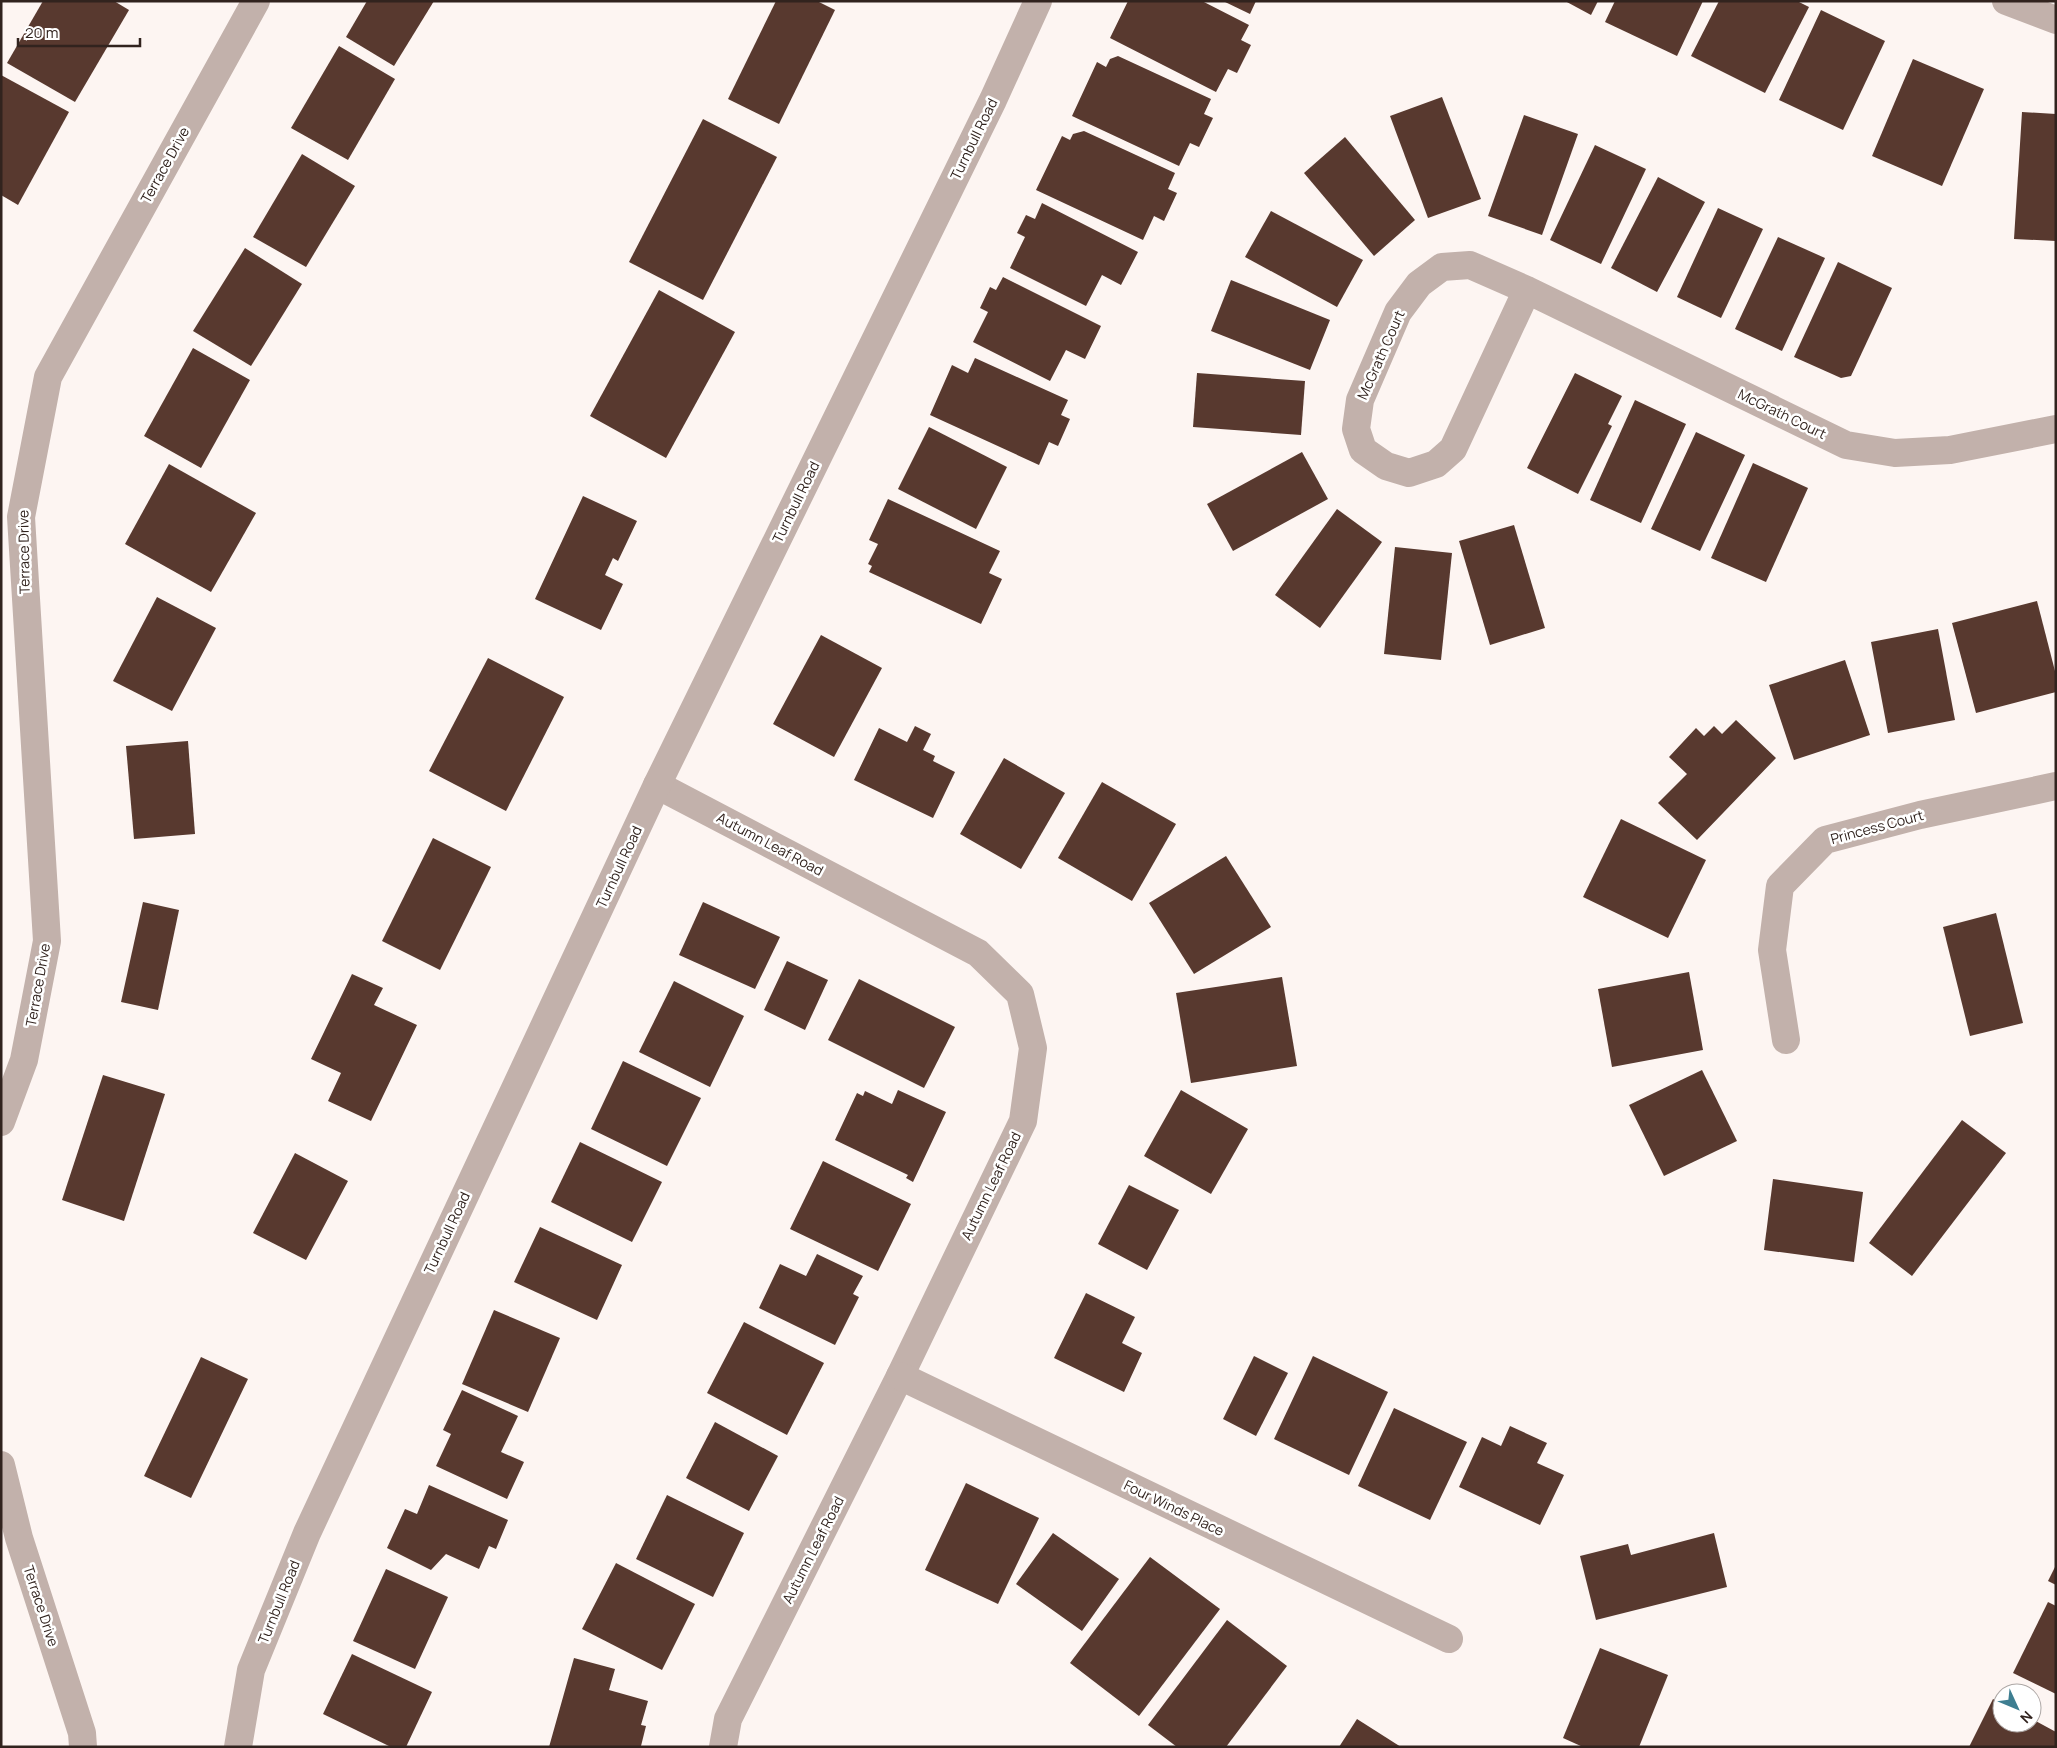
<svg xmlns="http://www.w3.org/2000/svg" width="2057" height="1748" font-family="Manrope,sans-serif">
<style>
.building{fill:#58392f}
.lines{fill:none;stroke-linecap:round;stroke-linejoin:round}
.minor{stroke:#c2b1ab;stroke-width:28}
.labels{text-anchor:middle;stroke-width:5;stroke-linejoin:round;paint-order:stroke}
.street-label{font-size:14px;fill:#31231e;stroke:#fff}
</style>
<rect width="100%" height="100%" fill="#fdf5f2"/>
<g class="building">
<path d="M43 1H114L129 10 75 102 7 63Z"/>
<path d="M367 1H434L394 66 346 37Z"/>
<path d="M776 1H817L835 10 779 124 728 99Z"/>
<path d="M1128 1H1202L1249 25 1241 40 1251 45 1237 73 1228 69 1216 92 1110 38Z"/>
<path d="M1223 1H1256L1250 14Z"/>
<path d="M1565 1H1598L1591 15Z"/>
<path d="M1615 1H1703L1677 56 1605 22Z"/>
<path d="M1719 1H1797L1809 7 1765 93 1691 56Z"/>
<path d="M1821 10 1885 41 1843 130 1779 100Z"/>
<path d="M339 46 395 79 348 160 291 128Z"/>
<path d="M1118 56 1211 99 1204 114 1213 118 1199 147 1190 143 1179 166 1072 116 1097 62 1106 67 1110 59Z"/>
<path d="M1913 59 1984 89 1942 186 1872 156Z"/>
<path d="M1 75 69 112 18 205 1 195Z"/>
<path d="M1442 97 1481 199 1428 218 1390 116Z"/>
<path d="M2022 112 2056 114V241L2014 239Z"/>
<path d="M1524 115 1578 134 1542 235 1488 216Z"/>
<path d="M703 119 777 157 703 300 629 262Z"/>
<path d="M1084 131 1175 173 1168 189 1177 193 1164 221 1154 216 1143 240 1036 190 1062 136 1070 140 1073 134Z"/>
<path d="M1345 137 1415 220 1374 256 1304 173Z"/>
<path d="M1595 145 1646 169 1601 264 1550 240Z"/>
<path d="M302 154 355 186 306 267 253 237Z"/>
<path d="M1658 177 1705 202 1657 292 1611 268Z"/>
<path d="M1042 203 1138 252 1121 285 1102 275 1086 306 1010 268 1025 237 1017 233 1026 215 1035 219Z"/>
<path d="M1718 208 1763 229 1721 318 1677 297Z"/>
<path d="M1271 211 1363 260 1337 307 1245 257Z"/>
<path d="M1778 237 1825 258 1782 351 1735 329Z"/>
<path d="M245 248 302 284 251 366 193 331Z"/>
<path d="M1838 262 1892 288 1851 376 1841 378 1794 357Z"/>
<path d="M1003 277 1101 326 1085 359 1066 350 1050 381 973 342 988 312 980 308 990 287 996 290Z"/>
<path d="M1231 280 1330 320 1310 370 1211 331Z"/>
<path d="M659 290 735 332 666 458 590 416Z"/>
<path d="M193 348 250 380 201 468 144 436Z"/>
<path d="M975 358 1068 400 1061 415 1070 419 1058 446 1049 442 1039 465 930 415 952 365 968 373Z"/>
<path d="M1197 373 1305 381 1301 435 1193 427Z"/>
<path d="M1575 373 1622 396 1608 424 1612 426 1578 494 1527 468Z"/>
<path d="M1635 400 1686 424 1641 523 1590 500Z"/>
<path d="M929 427 1007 467 976 529 898 489Z"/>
<path d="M1696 432 1745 455 1700 551 1651 529Z"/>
<path d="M1302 452 1328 499 1233 551 1207 504Z"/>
<path d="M1753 463 1808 488 1766 582 1711 558Z"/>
<path d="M169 464 256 513 211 592 125 544Z"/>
<path d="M583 496 637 521 618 561 613 558 605 575 623 584 601 630 535 599Z"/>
<path d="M888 499 1000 551 989 573 1002 579 981 624 869 572 872 566 868 564 878 544 869 540Z"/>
<path d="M1337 509 1382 542 1320 628 1275 595Z"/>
<path d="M1514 525 1545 628 1490 645 1459 541Z"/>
<path d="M1395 547 1452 553 1441 660 1384 654Z"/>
<path d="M157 597 216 628 172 711 113 681Z"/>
<path d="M2037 601 2056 675V692L1976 713 1952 623Z"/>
<path d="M1938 629 1955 720 1888 733 1871 642Z"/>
<path d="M821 635 882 668 834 757 773 724Z"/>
<path d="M488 658 564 697 506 811 429 771Z"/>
<path d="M1845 660 1870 735 1794 760 1769 685Z"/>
<path d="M1736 720 1776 758 1697 840 1658 803 1687 774 1669 757 1696 728 1704 736 1714 726 1722 734Z"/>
<path d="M915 726 931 734 923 750 935 756 933 761 955 772 933 818 854 780 879 728 907 742Z"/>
<path d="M188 741 195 834 134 839 126 746Z"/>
<path d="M1004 758 1065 793 1021 869 960 834Z"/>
<path d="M1102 782 1176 824 1132 901 1058 858Z"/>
<path d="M1621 819 1706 860 1668 938 1583 897Z"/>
<path d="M433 838 491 867 440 970 382 941Z"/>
<path d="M1226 856 1271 927 1194 974 1149 903Z"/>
<path d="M143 902 179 910 158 1010 121 1002Z"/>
<path d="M703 902 780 937 755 989 679 955Z"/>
<path d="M1996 913 2023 1023 1970 1036 1943 927Z"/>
<path d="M787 961 828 980 805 1030 764 1010Z"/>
<path d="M1689 972 1703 1050 1612 1067 1598 989Z"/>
<path d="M352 974 383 988 374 1005 417 1025 371 1121 328 1101 341 1073 311 1059Z"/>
<path d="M1282 977 1297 1066 1191 1083 1176 993Z"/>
<path d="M859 979 955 1027 924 1088 828 1040Z"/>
<path d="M674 981 744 1016 710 1087 639 1052Z"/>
<path d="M623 1061 701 1098 667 1166 591 1129Z"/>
<path d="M1702 1070 1737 1141 1664 1176 1629 1105Z"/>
<path d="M103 1075 165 1094 124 1221 62 1200Z"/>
<path d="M898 1090 946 1112 913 1182 906 1178 908 1175 835 1140 857 1093 863 1096 865 1091 892 1104Z"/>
<path d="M1181 1090 1248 1129 1211 1194 1144 1156Z"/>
<path d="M1962 1120 2006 1153 1912 1276 1869 1243Z"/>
<path d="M580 1142 662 1182 632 1242 551 1202Z"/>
<path d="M295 1153 348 1181 306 1260 253 1233Z"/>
<path d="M823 1161 911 1204 878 1271 790 1229Z"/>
<path d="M1773 1179 1863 1192 1854 1262 1764 1250Z"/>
<path d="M1129 1185 1179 1210 1147 1270 1098 1244Z"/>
<path d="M540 1227 622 1265 597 1320 514 1282Z"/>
<path d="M817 1254 863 1276 853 1294 859 1297 835 1345 759 1308 780 1264 806 1276Z"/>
<path d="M1086 1293 1135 1317 1122 1343 1142 1353 1124 1392 1054 1358Z"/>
<path d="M494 1310 560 1338 528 1412 462 1384Z"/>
<path d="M744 1322 824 1363 787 1435 707 1393Z"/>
<path d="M1254 1356 1288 1373 1256 1436 1223 1419Z"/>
<path d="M1313 1356 1388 1392 1349 1475 1274 1439Z"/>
<path d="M201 1357 248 1379 191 1498 144 1476Z"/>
<path d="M462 1390 518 1416 501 1452 524 1462 507 1499 436 1466 451 1434 443 1430Z"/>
<path d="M1394 1408 1467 1442 1430 1520 1358 1486Z"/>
<path d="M715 1422 778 1456 749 1511 686 1478Z"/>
<path d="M1510 1426 1547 1443 1537 1463 1564 1475 1540 1525 1459 1487 1482 1437 1501 1446Z"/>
<path d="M966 1483 1039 1518 998 1604 925 1570Z"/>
<path d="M429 1485 508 1520 496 1549 489 1546 479 1569 446 1554 431 1570 387 1548 405 1509 417 1514Z"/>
<path d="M667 1495 744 1533 713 1597 636 1559Z"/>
<path d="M1053 1533 1119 1579 1082 1631 1016 1584Z"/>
<path d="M1714 1533 1727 1587 1596 1620 1580 1556 1628 1544 1631 1555Z"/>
<path d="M1150 1557 1220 1609 1139 1716 1070 1663Z"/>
<path d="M616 1563 695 1604 662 1670 582 1629Z"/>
<path d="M2056 1565V1585L2048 1581Z"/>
<path d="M386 1569 448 1597 415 1669 353 1641Z"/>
<path d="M2048 1602 2056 1606V1694L2013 1673Z"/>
<path d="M1227 1620 1287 1666 1226 1747H1177L1148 1725Z"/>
<path d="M1600 1648 1668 1675 1639 1747H1583L1563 1738Z"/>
<path d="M352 1654 432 1692 406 1747H391L323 1714Z"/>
<path d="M574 1658 615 1669 609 1690 648 1701 641 1725 646 1726 641 1746 549 1747Z"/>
<path d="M1993 1699 2002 1704V1723H2032V1719L2056 1732V1747H1969Z"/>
<path d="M1357 1719 1401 1747H1339Z"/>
</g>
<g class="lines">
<g class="minor">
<path d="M2006 1 2056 20"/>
<path d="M1527 290 1453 449 1436 464 1409 473 1386 466 1363 450 1356 429 1360 400 1398 312 1419 284 1442 267 1470 265 1527 290 1846 445 1895 453 1950 450 2056 429"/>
<path d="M657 785 978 953 1020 994 1033 1048 1023 1121 900 1376 728 1719 723 1747"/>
<path d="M1786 1040 1772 950 1780 886 1825 840 1920 815 2056 786"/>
<path d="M1 1122 24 1060 47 941 21 517 48 377 256 1"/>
<path d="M900 1376 1449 1639"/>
<path d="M1 1465 19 1538 82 1733 83 1747"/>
<path d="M238 1747 251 1670 307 1533 657 785 993 100 1038 1"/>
</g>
</g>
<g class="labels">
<g class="street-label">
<text transform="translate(974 139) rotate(-64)" y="5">Turnbull Road</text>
<text transform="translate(165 165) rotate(-61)" y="5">Terrace Drive</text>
<text transform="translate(1381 355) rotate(-66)" y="5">McGrath Court</text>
<text transform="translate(1782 414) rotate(26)" y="5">McGrath Court</text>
<text transform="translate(796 502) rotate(-64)" y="5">Turnbull Road</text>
<text transform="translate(24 552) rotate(-91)" y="5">Terrace Drive</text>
<text transform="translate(1877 827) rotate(-15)" y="5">Princess Court</text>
<text transform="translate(770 844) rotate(28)" y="5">Autumn Leaf Road</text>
<text transform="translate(619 867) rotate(-65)" y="5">Turnbull Road</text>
<text transform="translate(38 985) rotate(-80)" y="5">Terrace Drive</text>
<text transform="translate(991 1186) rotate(-64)" y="5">Autumn Leaf Road</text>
<text transform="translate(447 1233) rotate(-65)" y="5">Turnbull Road</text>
<text transform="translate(1174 1508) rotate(26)" y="5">Four Winds Place</text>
<text transform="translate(813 1550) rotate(-63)" y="5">Autumn Leaf Road</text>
<text transform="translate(279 1602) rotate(-68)" y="5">Turnbull Road</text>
<text transform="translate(41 1606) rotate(72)" y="5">Terrace Drive</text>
</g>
</g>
<rect width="2057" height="1748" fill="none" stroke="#31231e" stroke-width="5"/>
<g transform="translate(2017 1708) rotate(134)"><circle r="24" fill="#ffffff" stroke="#ada7a5"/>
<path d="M0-4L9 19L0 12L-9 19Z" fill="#3e7e91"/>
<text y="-8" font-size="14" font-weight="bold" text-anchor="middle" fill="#31231e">N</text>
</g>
<path d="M18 38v8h122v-8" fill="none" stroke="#31231e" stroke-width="2.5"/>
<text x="25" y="38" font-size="15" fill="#31231e" stroke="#ffffff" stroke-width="4" paint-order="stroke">20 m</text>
</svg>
